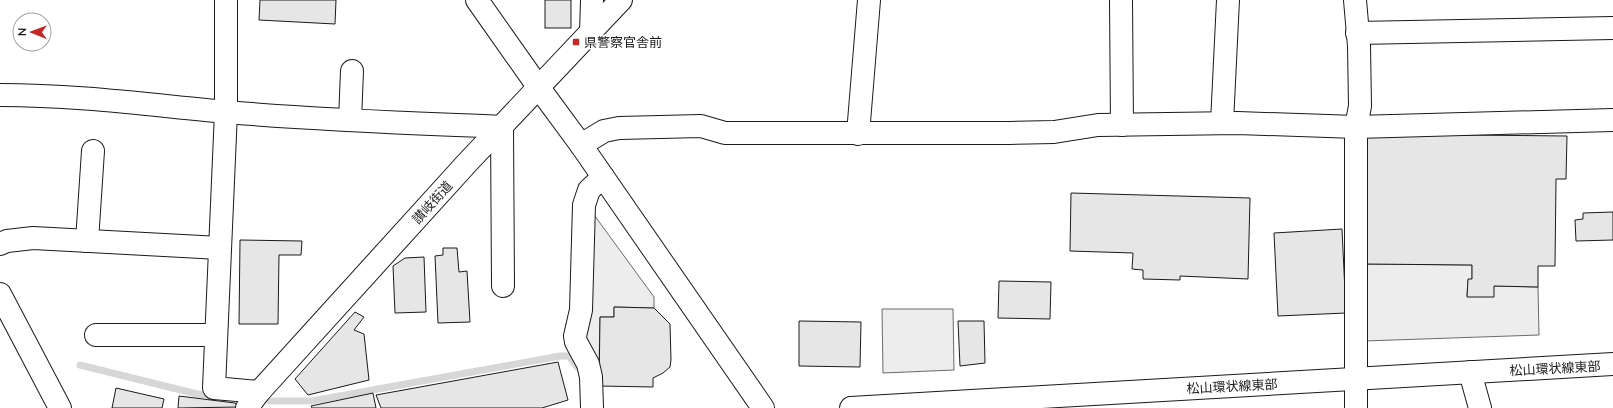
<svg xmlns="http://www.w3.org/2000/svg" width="1613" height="408" font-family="Lato,'Noto Sans JP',sans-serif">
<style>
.built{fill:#ededed;stroke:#6a6a6a}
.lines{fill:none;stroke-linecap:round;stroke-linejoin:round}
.stream{stroke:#d7d7d7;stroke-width:7}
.building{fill:#e6e6e6;stroke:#1a1a1a}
.minor-casing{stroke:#1a1a1a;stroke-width:24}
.minor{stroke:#fff;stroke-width:22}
.poi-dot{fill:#c62828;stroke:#fff;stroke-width:1.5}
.labels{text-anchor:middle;stroke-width:3;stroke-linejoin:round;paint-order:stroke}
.poi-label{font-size:13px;fill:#1a1a1a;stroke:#fff;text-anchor:start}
.street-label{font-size:13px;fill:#1a1a1a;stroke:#fff}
</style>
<rect width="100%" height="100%" fill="#fff"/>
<g class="built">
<path d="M589 208 654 297V308L614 307V317H600L599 371 582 333Z"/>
<path d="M1364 264 1472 265V279L1468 280 1467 296 1494 286 1538 287 1539 335 1364 341Z"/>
<path d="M882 309H953L954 370 883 373Z"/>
</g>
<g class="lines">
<g class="stream">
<path d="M80 365 197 394 216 396"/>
<path d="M270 401H312L560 356H569L577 367"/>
</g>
</g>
<g class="building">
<path d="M260 0H336L335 24 259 20Z"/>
<rect x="545" y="0" width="26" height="28"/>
<path d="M1366 134 1567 136 1566 179H1556L1555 266H1538V287L1494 286V297H1467L1468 279H1472V265L1364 264Z"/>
<path d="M1071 193 1250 198 1248 279 1180 276V280L1143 279V270L1132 269 1133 253 1070 251Z"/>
<path d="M1613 212V240L1576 241 1575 220 1583 219V213Z"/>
<path d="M1342 229 1346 313 1278 316 1274 233Z"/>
<path d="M240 240 302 241 301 255H279L278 324H239Z"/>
<path d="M443 248H457L459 272 467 271 470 322 438 323 435 256 443 255Z"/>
<path d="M424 257 426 312 395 313 393 266 405 258Z"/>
<path d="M999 281 1051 282 1050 319 998 318Z"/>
<path d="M614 307 654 308 670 324 671 360 670 367 663 373 653 378V387L599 386 600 317H614Z"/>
<path d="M355 312 364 317 354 330 364 334 369 380 308 395 295 379Z"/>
<path d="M799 321 861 322 860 367 799 366Z"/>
<path d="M958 321H984L985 363 960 366Z"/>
<path d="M558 362 568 400 542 408H381L376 395Z"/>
<path d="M116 388 164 399 162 408H112Z"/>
<path d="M373 393 376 408H312L311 406Z"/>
<path d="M179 396 235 403 239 407 178 408Z"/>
</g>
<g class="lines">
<g class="minor-casing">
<g id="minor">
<path d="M226 0V112L214 388 259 392"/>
<path d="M477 0 539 88 581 145 763 408"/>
<path d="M1121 0 1122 125"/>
<path d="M1355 0 1359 46 1360 106 1356 127V408"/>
<path d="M591 33 592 0"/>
<path d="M1357 33 1613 28"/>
<path d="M0 95C77 95 150 105 227 112 318 120 410 123 502 127L503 286"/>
<path d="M350 120 352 71"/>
<path d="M1222 123 1228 0"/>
<path d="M858 134 869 0"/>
<path d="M581 145 604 131 619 128 701 126 725 133H1009L1054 132 1098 125 1238 123 1356 127 1613 120"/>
<path d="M87 241 93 151"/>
<path d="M0 244 7 241 33 238 220 248"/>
<path d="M0 294 60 408"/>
<path d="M96 335H216"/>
<path d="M1470 372 1480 408"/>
<path d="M247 408 259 392 467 163 621 0"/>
<path d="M592 408 591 377 588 364 576 342 575 336 581 310 584 205 589 190 603 177"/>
<path d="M851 408 1613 364"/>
</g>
</g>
<use href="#minor" class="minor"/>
</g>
<rect class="poi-dot" x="572" y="38" width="8" height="8" rx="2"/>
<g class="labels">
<g class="poi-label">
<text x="584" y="47">県警察官舎前</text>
</g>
<g class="street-label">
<text transform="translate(432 202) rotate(-48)" y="5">讃岐街道</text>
<text transform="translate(1555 368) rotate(-3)" y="5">松山環状線東部</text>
<text transform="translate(1232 386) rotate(-3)" y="5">松山環状線東部</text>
</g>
</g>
<g transform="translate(32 32) rotate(271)"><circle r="19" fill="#ffffff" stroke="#a3a3a3"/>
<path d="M0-3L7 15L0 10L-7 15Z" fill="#c62828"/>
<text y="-6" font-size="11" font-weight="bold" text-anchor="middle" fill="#1a1a1a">N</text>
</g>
</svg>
